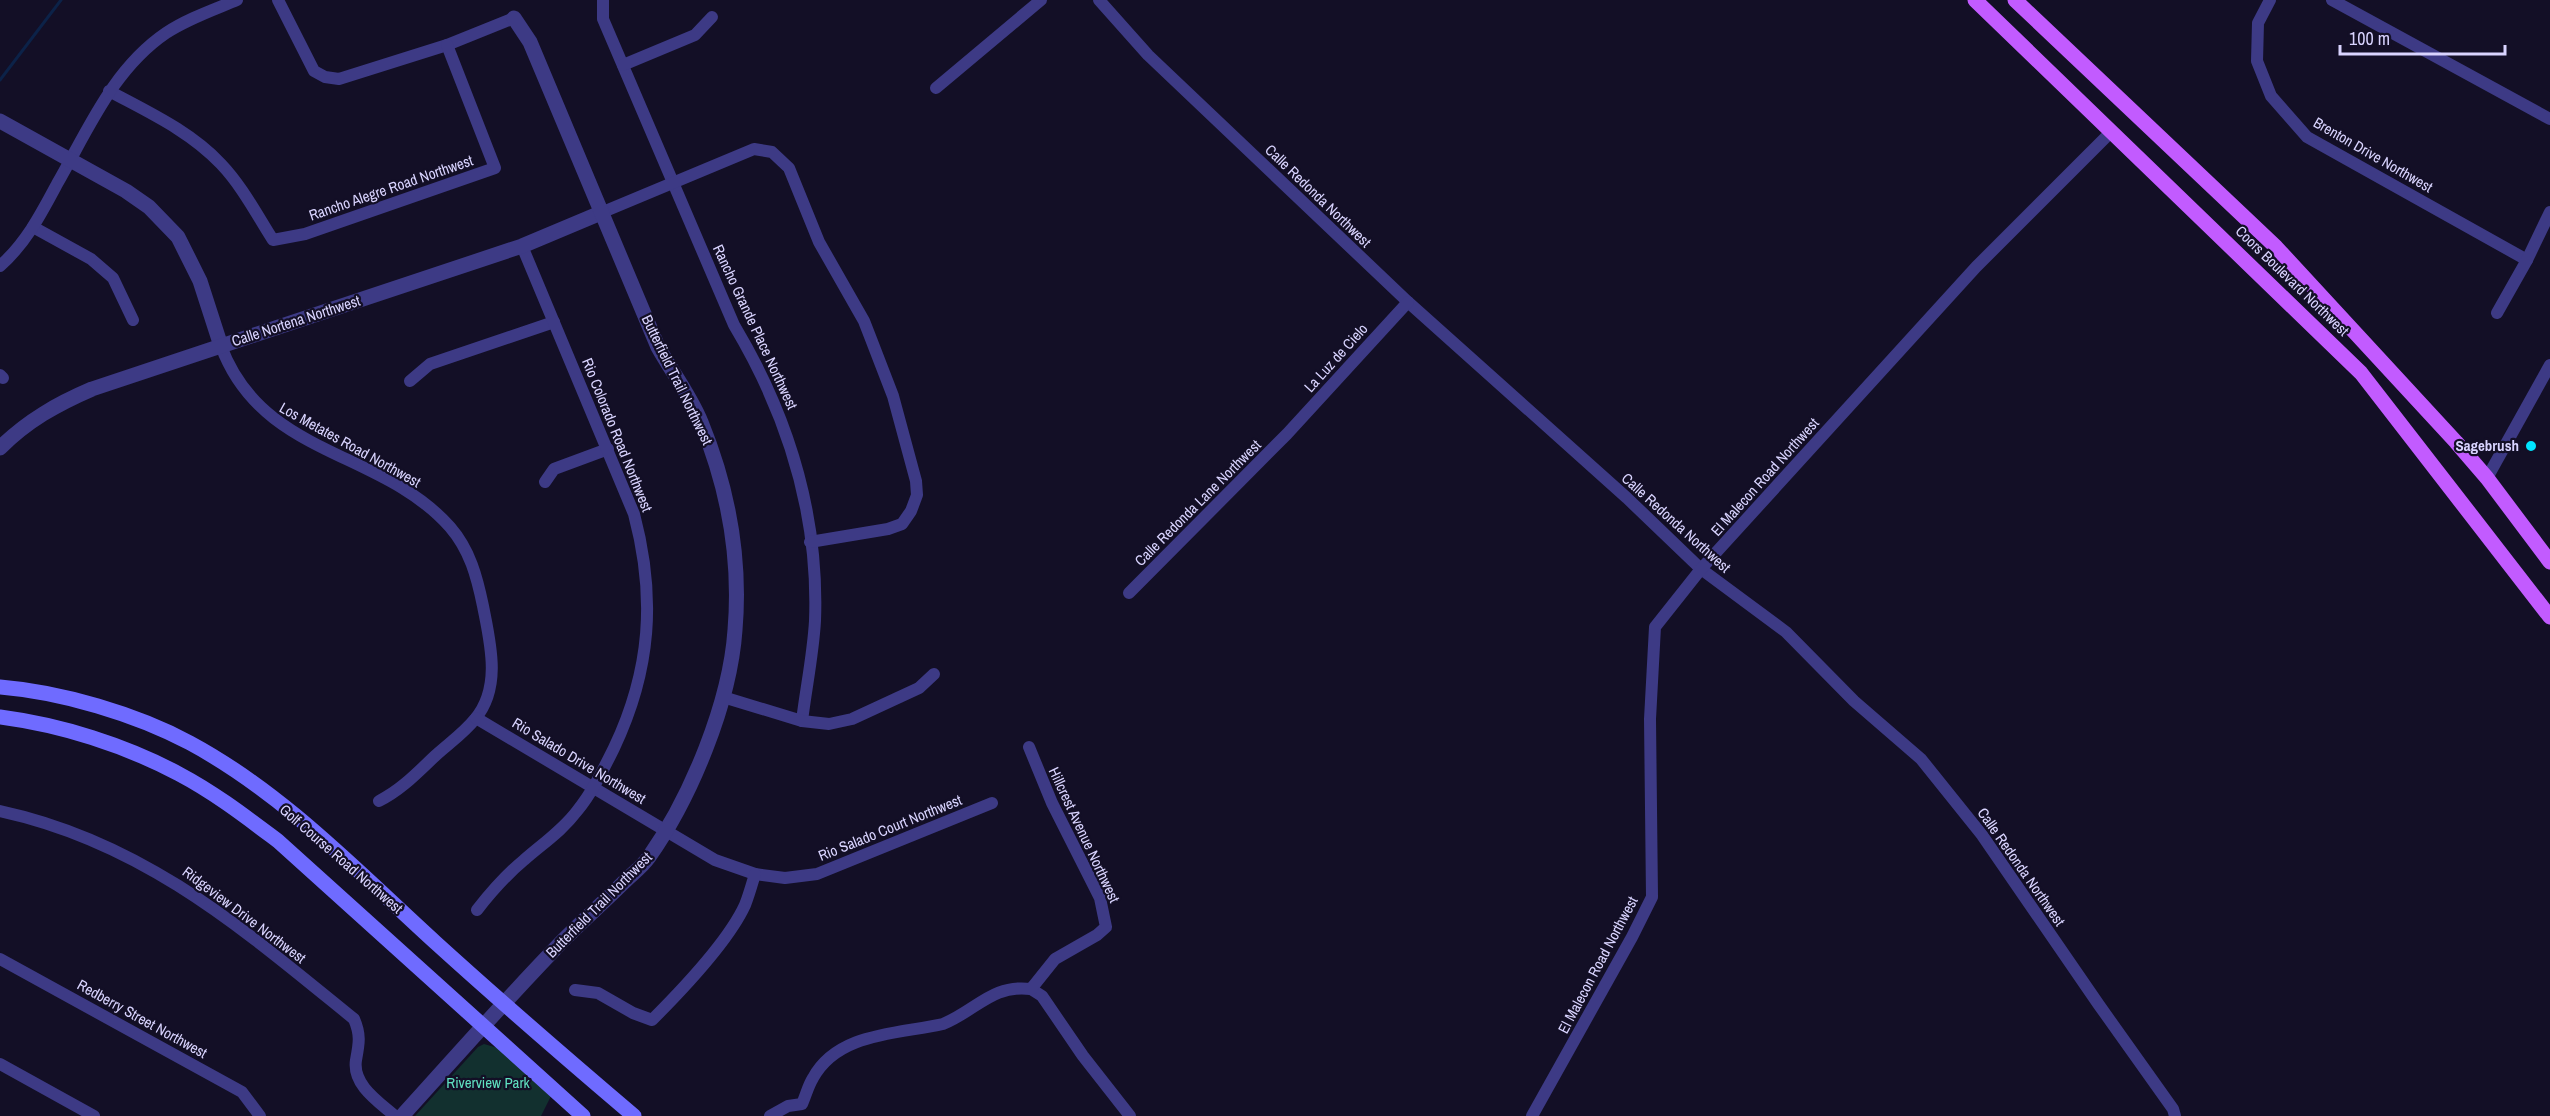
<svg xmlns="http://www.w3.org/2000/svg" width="2550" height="1116" font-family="'Archivo Narrow',sans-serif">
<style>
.green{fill:#12302f}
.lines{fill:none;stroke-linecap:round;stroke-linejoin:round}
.stream{stroke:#0c2248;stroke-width:3}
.minor{stroke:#3d3a85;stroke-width:12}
.tertiary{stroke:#3d3a85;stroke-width:15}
.secondary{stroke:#6f6bff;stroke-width:15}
.primary{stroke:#c25bff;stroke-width:15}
.poi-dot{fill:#00e5ff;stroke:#130f26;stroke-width:2}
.labels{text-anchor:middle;stroke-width:4.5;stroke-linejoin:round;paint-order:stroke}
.street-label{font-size:15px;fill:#d9d4ff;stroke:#130f26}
.poi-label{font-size:15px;font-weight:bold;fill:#d9d4ff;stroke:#130f26;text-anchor:end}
.park-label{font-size:15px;fill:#5fe0c0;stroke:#130f26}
</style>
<rect width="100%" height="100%" fill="#130f26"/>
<path class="green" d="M484 1044 498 1048 551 1096 541 1116H415L478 1047Z"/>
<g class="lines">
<path class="stream" d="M0 80 61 0"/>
<g class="minor">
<path d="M278 0 314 71 325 77 339 79 447 45 514 18"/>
<path d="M603 0V19L734 325C789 417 819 514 815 621 813 655 806 688 802 721"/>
<path d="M1099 0 1148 55 1408 302 1627 498 1701 569 1786 632 1854 701 1921 759 1982 835 2099 1005 2173 1109 2175 1116"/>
<path d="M2270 0 2258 23 2257 61 2271 96 2307 137 2527 260"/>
<path d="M2332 0 2550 119"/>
<path d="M623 65 695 35 712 17"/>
<path d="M936 88 1041 0"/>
<path d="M109 91C148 112 190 131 221 164 242 186 257 215 273 240L305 234 495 168 447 45"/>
<path d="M603 212 754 149 772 152 789 168 819 242 864 321 871 339 893 396 916 481 917 495 911 511 902 524 888 529 810 542"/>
<path d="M33 227 91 259 113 278 133 320"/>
<path d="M0 266C26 243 41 214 57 184 88 130 113 69 166 33 187 19 213 10 237 0"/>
<path d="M2497 313 2527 260 2550 212"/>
<path d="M221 346C262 457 381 449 450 527 470 550 477 577 483 606 490 642 502 687 475 719 464 733 448 744 435 756 417 773 401 790 379 801"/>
<path d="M0 375 3 378"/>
<path d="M410 381 430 364 554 322"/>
<path d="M2487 478 2550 365"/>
<path d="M545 482 554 469 608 449"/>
<path d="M1129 593 1287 434 1408 302"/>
<path d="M723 697 802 721 829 724 852 719 919 688 934 674"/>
<path d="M476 718 715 860 755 874 785 878 817 874 992 803"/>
<path d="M0 811C144 842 243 929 354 1019 361 1035 359 1044 356 1060 352 1085 379 1102 395 1116"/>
<path d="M477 910C491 892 506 875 524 860 542 844 562 831 577 811 592 793 603 770 614 748 651 670 656 597 634 514L522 246"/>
<path d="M0 959 242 1092 260 1116"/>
<path d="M1031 989 1042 996 1083 1056 1130 1116"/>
<path d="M575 990 598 993 633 1013 652 1020C680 992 729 940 745 905 749 895 752 884 755 874"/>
<path d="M0 1064 94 1116"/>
<path d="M770 1116 788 1106 802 1104C806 1095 808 1086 813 1078 838 1032 899 1034 943 1024 977 1010 992 984 1031 989L1055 959 1097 935 1106 927 1100 898 1052 803 1029 747"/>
<path d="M1532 1116 1632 937 1652 897 1650 719 1655 627 1701 569 1976 267 2111 132"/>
</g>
<g class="tertiary">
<path d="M0 121 126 191 149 207 178 237 200 281 221 346"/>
<path d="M0 448C27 421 57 404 92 389L522 246 603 212"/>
<path d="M402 1116C452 1061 501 1005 552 952 574 928 600 906 623 883 632 874 642 867 649 857 691 797 730 703 735 630 741 559 728 488 701 422 690 395 672 372 658 347L530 42 514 18"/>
</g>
<g class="secondary">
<path d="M0 687C61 692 136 714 190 743 283 793 359 873 436 943 501 1002 567 1059 634 1116"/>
<path d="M0 717C61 725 125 745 179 774 215 793 246 817 278 841L583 1116"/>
</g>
<g class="primary">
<path d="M1975 0 2361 373 2550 617"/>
<path d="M2015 0 2276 247 2456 442 2487 478 2550 562"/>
</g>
</g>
<circle class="poi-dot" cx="2531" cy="446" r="6"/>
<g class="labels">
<g class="street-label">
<text transform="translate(2373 155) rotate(30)" y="5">Brenton Drive Northwest</text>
<text transform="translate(391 188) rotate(-19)" y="5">Rancho Alegre Road Northwest</text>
<text transform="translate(1318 196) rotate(44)" y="5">Calle Redonda Northwest</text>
<text transform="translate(2292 281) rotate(44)" y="5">Coors Boulevard Northwest</text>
<text transform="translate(296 321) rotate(-18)" y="5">Calle Nortena Northwest</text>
<text transform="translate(755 327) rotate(65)" y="5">Rancho Grande Place Northwest</text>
<text transform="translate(1336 358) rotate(-48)" y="5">La Luz de Cielo</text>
<text transform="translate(677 380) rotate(64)" y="5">Butterfield Trail Northwest</text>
<text transform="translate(617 435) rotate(68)" y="5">Rio Colorado Road Northwest</text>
<text transform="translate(350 445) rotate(29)" y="5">Los Metates Road Northwest</text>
<text transform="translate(1765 477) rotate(-48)" y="5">El Malecon Road Northwest</text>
<text transform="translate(1198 503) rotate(-45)" y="5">Calle Redonda Lane Northwest</text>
<text transform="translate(1676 523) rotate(42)" y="5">Calle Redonda Northwest</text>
<text transform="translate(579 761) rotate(31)" y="5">Rio Salado Drive Northwest</text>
<text transform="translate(890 828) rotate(-22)" y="5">Rio Salado Court Northwest</text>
<text transform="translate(1084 835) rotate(65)" y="5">Hillcrest Avenue Northwest</text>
<text transform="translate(341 859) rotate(41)" y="5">Golf Course Road Northwest</text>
<text transform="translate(2021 867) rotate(55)" y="5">Calle Redonda Northwest</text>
<text transform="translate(599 905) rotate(-45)" y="5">Butterfield Trail Northwest</text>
<text transform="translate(244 915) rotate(37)" y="5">Ridgeview Drive Northwest</text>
<text transform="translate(1598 965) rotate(-62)" y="5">El Malecon Road Northwest</text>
<text transform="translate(142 1019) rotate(29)" y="5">Redberry Street Northwest</text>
</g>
<g class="poi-label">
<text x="2519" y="451">Sagebrush</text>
</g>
<g class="park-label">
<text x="488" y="1088">Riverview Park</text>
</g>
</g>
<path d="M2340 45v9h165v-9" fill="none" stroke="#d9d4ff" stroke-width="3"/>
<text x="2349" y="45" font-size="18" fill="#d9d4ff" stroke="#130f26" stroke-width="4.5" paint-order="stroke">100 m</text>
</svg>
